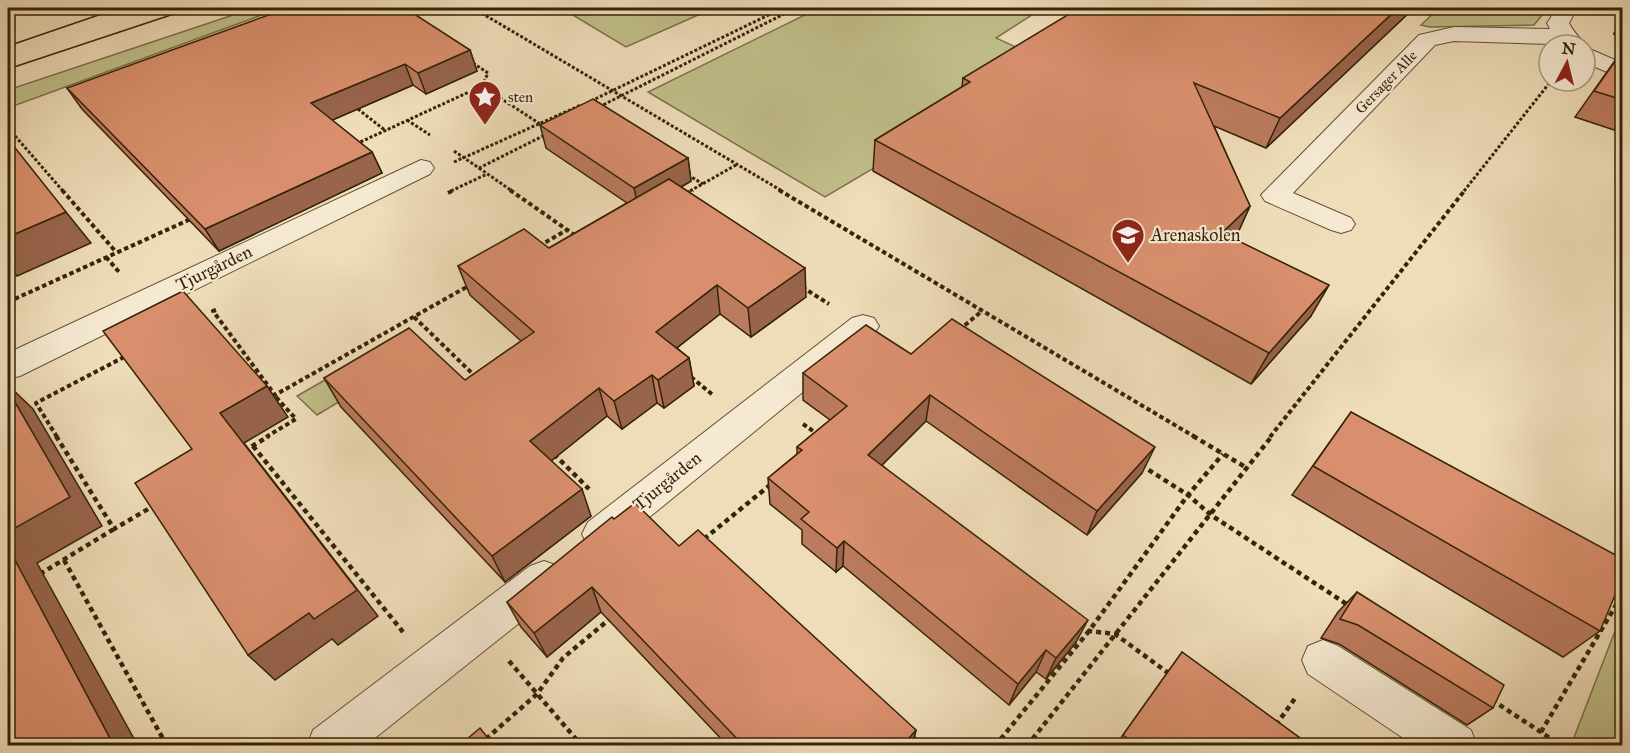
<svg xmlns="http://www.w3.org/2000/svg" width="1630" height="753" font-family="'IM FELL Great Primer',serif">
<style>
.green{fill:#c1bf8a;stroke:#7c7148;stroke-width:1.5}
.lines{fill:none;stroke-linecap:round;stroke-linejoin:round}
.minor-casing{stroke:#645233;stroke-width:2}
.path-far2{stroke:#362306;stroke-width:3;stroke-dasharray:3 2;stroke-linecap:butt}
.path-far1{stroke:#362306;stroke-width:4;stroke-dasharray:4.5 3;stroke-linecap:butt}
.path{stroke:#362306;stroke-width:4.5;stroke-dasharray:5 4;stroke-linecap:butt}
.minor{fill:#f5e9d2;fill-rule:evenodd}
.tram{stroke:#362306;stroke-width:1.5}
.wall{fill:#bb7b5e;stroke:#362306;stroke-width:1.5}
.shaded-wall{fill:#98644c;stroke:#362306;stroke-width:1.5}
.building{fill:#d98f6d;stroke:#362306;stroke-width:1.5}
.labels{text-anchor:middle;stroke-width:4.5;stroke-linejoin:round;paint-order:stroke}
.far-street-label{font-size:15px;fill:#362306;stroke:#f5e9d2}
.far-poi-label{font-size:15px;fill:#362306;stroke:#f5e9d2;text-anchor:start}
.poi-label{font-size:18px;fill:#362306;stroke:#f5e9d2;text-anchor:start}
.street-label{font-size:18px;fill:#362306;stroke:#f5e9d2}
</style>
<rect width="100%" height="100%" fill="#efddb9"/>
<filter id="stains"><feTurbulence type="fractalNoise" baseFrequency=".00333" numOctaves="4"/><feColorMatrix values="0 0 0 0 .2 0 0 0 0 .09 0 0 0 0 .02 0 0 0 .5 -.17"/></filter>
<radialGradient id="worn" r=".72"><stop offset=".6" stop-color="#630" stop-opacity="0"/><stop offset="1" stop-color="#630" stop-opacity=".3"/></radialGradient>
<g class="green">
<path d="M254 8H281L8 108V90Z"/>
<path d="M561 8H714L626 47Z"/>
<path d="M819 8H1043L996 38 1132 100 962 116 825 197 648 92Z"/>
<path d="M1439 8H1548L1534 25 1430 27 1421 25Z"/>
<path d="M405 334 422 352 317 415 297 396Z"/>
<path d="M1622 613V745H1582L1573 740Z"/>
</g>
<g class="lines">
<g class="minor-casing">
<g id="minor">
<path d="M1557 8H1577L1569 23C1573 32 1580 37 1585 45L1454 41 1435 45 1293 193 1351 218 1355 224 1351 230 1341 233 1331 230 1265 201 1261 195 1419 35 1454 27 1550 29 1547 23Z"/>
<path d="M1585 47 1622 63V78L1585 63Z"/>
<path d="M421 160 430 162 434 168 430 174 20 376 8 379V353Z"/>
<path d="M863 315 874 318 879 326 874 334 614 546 601 551 588 546 582 534 588 522 852 318Z"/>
<path d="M544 561 558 566 564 579 558 592 365 746H307L313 730 530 566Z"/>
<path d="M1323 640 1338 646 1471 730 1477 746H1415L1308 674 1302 660 1308 646Z"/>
</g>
</g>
<g class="path-far2">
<path d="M473 8 782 191"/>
<path d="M1614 35 1622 19"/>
<path d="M473 63 488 73 482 86"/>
<path d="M591 101 783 8"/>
<path d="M354 106 386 131"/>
<path d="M599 107 796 8"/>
<path d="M407 120 430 135"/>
<path d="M15 136 63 191"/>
<path d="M356 144 482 86 543 126"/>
<path d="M454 151 479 168 547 134"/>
<path d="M454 162 581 105"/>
<path d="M479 168 512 191"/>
<path d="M688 175 703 184"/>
<path d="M451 191 487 174"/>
<path d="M690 191 736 165"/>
<path d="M1464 191 1551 81"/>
</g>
<g class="path-far1">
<path d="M62 190 116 252"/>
<path d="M510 190 576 236"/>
<path d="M779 190 1195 437"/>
<path d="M448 193 454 190"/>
<path d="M686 194 693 190"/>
<path d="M539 246 567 230"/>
<path d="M106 257 119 272"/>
<path d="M802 287 829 304"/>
<path d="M8 302 193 218"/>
<path d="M216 310 213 311 275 395 470 285"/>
<path d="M414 317 476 377"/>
<path d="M959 330 982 311"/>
<path d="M691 377 713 395"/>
<path d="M803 424 819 435"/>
<path d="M57 437 36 403 126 356"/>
<path d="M266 437 296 419 275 396"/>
<path d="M1270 437 1465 190"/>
</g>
<g class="path">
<path d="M56 436 114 529 155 505"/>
<path d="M1193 436 1247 468"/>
<path d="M253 446 403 632"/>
<path d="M244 451 269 436"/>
<path d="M554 454 589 489"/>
<path d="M1141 465 1188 495 1211 515 1348 605"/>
<path d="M704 539 770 485"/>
<path d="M64 560 167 746"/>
<path d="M40 574 114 529"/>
<path d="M1080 625 1089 631 1115 634 1171 675"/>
<path d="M509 661 582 746"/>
<path d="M1492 700 1562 746"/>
<path d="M1276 725 1296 697"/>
<path d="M1541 732 1619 600 1622 602"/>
<path d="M911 735 922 746"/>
<path d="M486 739 537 694 563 658 612 617"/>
<path d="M995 746 1089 631 1188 495 1223 454"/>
<path d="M1027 746 1272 436"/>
</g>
<use href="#minor" class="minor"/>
<g class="tram">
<path d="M8 46 119 8"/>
<path d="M8 69 192 8"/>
</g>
</g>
<g class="wall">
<path d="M1414 8 1266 148 1214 126 1250 206 1235 239 1311 316 1251 384 873 171 875 140 962 87 963 78Z"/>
<path d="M1623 49V133L1575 117Z"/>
<path d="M470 50 477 71 426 94 413 85 332 120 372 152 382 173 219 251 82 109 67 88Z"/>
<path d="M540 125 688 158 691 181 681 187 806 297 751 337 720 314 677 348 689 358 694 386 664 408 657 403 622 429 607 416 551 461 591 516 505 582 341 407 324 378 465 380 521 341 470 295 458 266 549 248 627 203 546 148Z"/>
<path d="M911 354 1142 473 1087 535 926 421 882 465 1076 642 1046 679 1036 672 1009 705 843 566 836 572 802 544V530L770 504 768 478 797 454V447L830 420 803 400V373Z"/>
<path d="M1351 412 1600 631 1563 657 1292 495Z"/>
<path d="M679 546 916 730 912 746H728L601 612 547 657 521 627 507 602Z"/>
<path d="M1357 592 1493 708 1467 725 1339 644 1321 638 1338 612Z"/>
<path d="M1182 652 1311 746H1115Z"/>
</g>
<g class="shaded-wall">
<path d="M1398 8H1414L1266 148 1280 118Z"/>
<path d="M470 50 477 71 426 94 418 73Z"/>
<path d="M405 64 413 85 321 125 311 103Z"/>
<path d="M372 152 382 173 219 251 205 229Z"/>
<path d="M688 158 691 181 639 211 634 188Z"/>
<path d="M1250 206 1236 237 1209 264 1222 233Z"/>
<path d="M66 212 91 243 17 276 8 265V237Z"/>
<path d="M805 268 806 297 751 337 748 308Z"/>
<path d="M717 285 720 314 661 360 656 332Z"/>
<path d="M1329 285 1311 316 1251 384 1269 353Z"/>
<path d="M689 358 694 386 664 408 658 380Z"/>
<path d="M652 375 657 403 622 429 614 401Z"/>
<path d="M8 385 33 409 102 526 37 563 138 746H114L8 547Z"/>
<path d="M267 386 288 417 244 443 378 616 338 645 332 639 275 680 248 655 309 613 220 413Z"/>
<path d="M599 388 607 416 541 469 530 441Z"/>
<path d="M930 395 926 421 866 481 868 455Z"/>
<path d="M1155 447 1142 473 1087 535 1097 511Z"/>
<path d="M582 489 591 516 505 582 492 556Z"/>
<path d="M844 541 843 566 836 572 837 548Z"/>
<path d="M592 587 601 612 547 657 534 633Z"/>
<path d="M1088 620 1076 642 1046 679 1056 658Z"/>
<path d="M1046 650 1036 672 1009 705 1018 684Z"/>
<path d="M916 730 912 746H902Z"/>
</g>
<g class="building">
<path d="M288 8H405L470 50 418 73 405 64 311 103 372 152 205 229 67 88Z"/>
<path d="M1079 8H1398L1280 118 1194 83 1250 206 1222 233 1329 285 1269 353 875 140 970 82 963 78Z"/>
<path d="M1623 50V100L1594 91Z"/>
<path d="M593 99 688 158 634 188 540 125Z"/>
<path d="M8 139 66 212 8 237Z"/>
<path d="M669 179 805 268 748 308 717 285 656 332 689 358 658 380 652 375 614 401 599 388 530 441 582 489 492 556 324 378 409 328 465 380 534 332 458 266 524 229 549 248Z"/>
<path d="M183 291 267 386 220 413 357 590 314 619 309 613 248 655 135 483 192 449 103 331Z"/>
<path d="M952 319 1155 447 1097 511 930 395 868 455 1088 620 1056 658 1046 650 1018 684 844 541 837 548 801 519 809 512 768 478 802 450 797 447 847 406 803 373 866 325 911 354Z"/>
<path d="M8 390 70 497 8 532Z"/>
<path d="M1351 412 1623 559V576L1600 631 1313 466Z"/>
<path d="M635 503 679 546 698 530 916 730 902 746H744L592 587 534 633 507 602 612 517 614 519Z"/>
<path d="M8 547 114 746H8Z"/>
<path d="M1357 592 1504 685 1493 708 1358 625 1340 619Z"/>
<path d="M1182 652 1311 746H1128L1131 741 1123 735Z"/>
<path d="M480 728 494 746H459Z"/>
</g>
<defs>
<g id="sight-pin" transform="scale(1.725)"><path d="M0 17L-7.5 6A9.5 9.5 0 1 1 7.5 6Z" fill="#8f2418" stroke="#f5e9d2"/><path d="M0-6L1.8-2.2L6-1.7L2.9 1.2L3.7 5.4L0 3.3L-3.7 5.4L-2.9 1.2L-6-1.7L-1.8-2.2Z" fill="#fff"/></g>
<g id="school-pin" transform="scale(1.725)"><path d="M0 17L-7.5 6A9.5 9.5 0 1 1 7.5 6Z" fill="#8f2418" stroke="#f5e9d2"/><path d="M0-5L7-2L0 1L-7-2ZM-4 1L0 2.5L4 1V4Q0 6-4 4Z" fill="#fff"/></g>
</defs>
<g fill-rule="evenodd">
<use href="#sight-pin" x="485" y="97"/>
<use href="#school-pin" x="1128" y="235"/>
</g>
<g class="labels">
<g class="far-street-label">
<text transform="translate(1386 82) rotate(-46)" y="5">Gersager Alle</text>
</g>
<g class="far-poi-label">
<text x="508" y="102">sten</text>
</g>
<g class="poi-label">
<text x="1151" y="241">Arenaskolen</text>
</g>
<g class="street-label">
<text transform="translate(214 268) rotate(-26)" y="6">Tjurgården</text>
<text transform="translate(667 481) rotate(-39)" y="6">Tjurgården</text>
</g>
</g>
<rect width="1630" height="753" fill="none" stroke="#efddb9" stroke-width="30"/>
<rect x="9" y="9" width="1612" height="735" fill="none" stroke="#362306" stroke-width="3"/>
<rect x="15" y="15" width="1600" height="723" fill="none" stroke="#362306" stroke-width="1.5"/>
<g transform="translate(1567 63) rotate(7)"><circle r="28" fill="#f5e9d2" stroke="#a99a80" stroke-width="1.5"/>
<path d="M0-4.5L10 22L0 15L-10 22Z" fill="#8f2418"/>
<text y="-9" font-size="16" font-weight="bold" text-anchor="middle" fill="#362306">N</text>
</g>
<rect width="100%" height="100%" filter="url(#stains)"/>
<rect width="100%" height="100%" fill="url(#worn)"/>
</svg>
